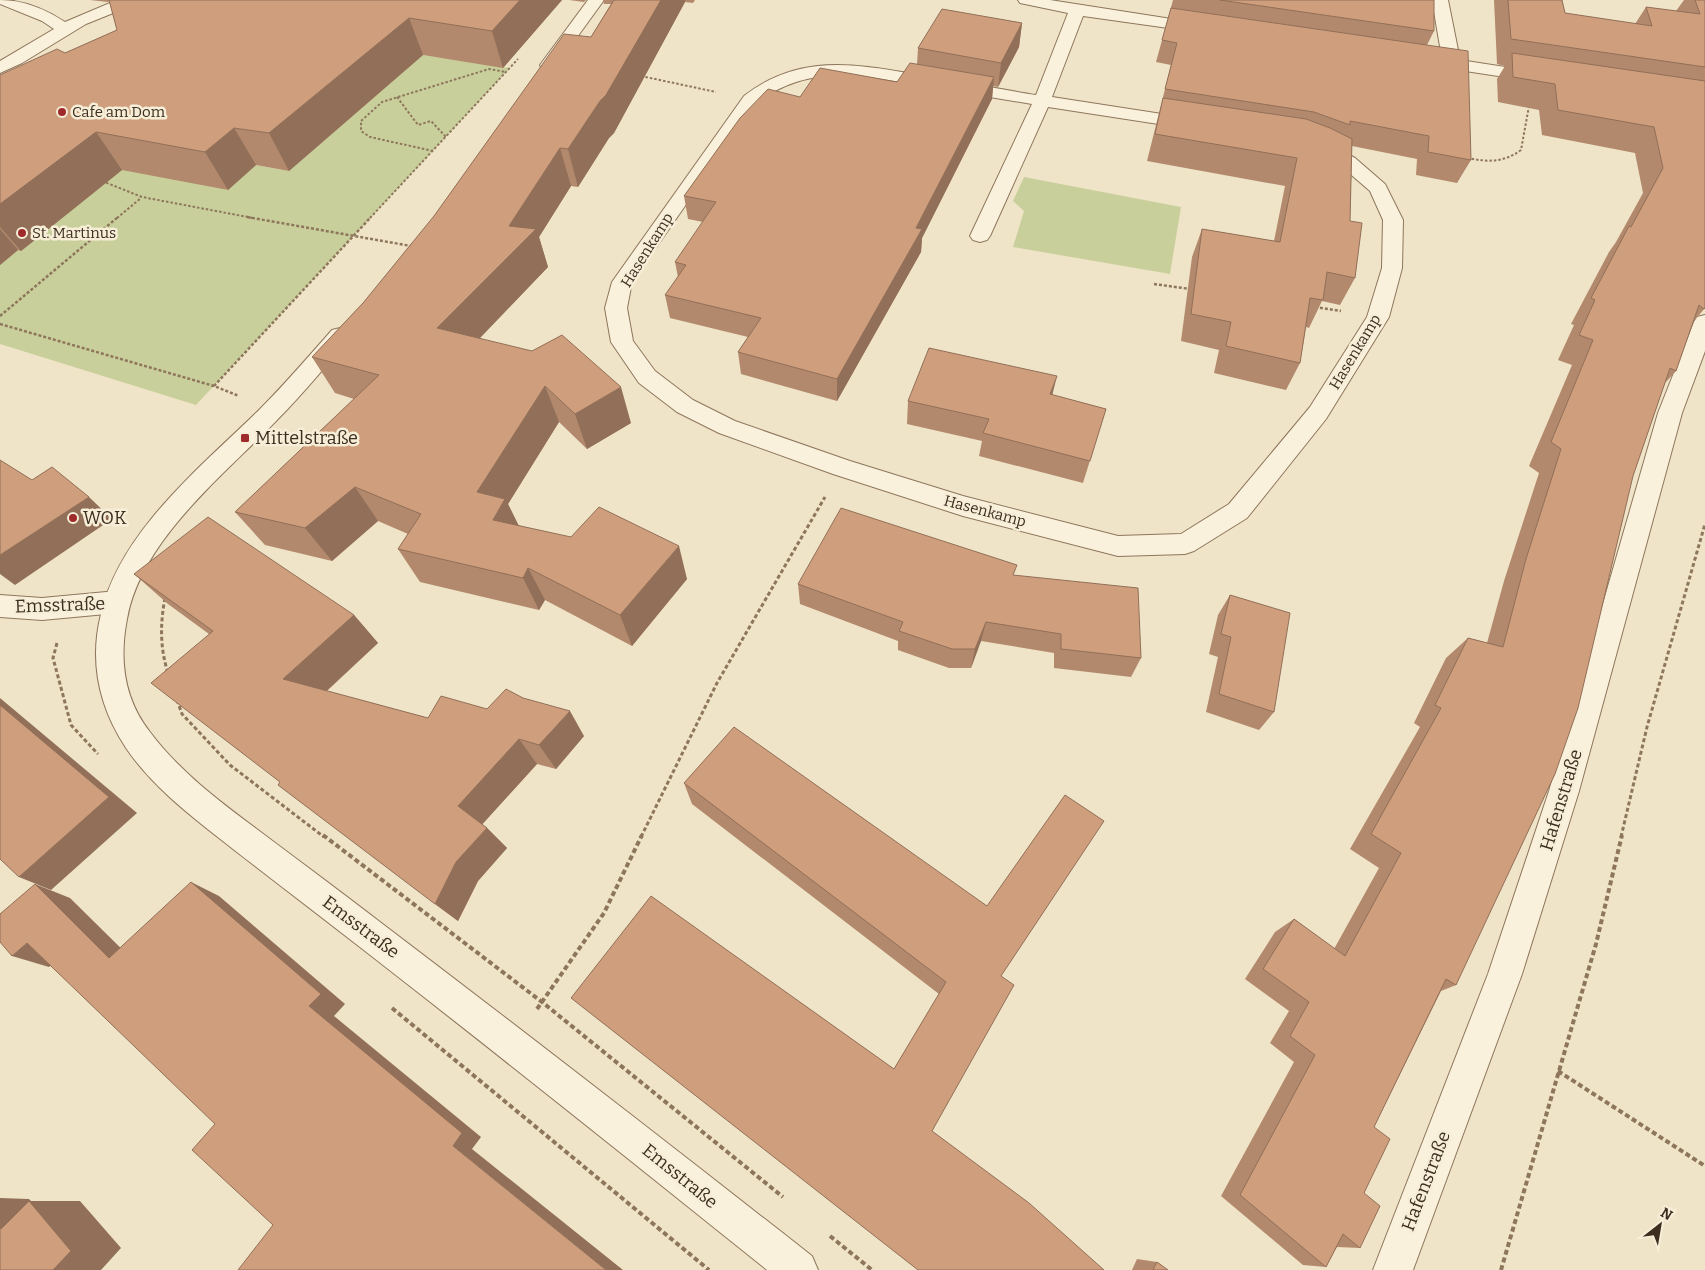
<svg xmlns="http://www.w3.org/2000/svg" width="1705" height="1270" font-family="Bitter,serif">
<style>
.green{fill:#c9cf9b}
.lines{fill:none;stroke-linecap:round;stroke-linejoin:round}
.minor-casing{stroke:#8d765c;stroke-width:2}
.tertiary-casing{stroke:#8d765c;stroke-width:2}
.path-far3{stroke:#8d765c;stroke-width:2;stroke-dasharray:2.5 2;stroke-linecap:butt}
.path-far2{stroke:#8d765c;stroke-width:2.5;stroke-dasharray:3 2;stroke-linecap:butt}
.path-far1{stroke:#8d765c;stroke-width:3;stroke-dasharray:4 2.5;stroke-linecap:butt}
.path{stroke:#8d765c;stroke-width:4;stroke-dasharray:5 3;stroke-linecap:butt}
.minor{fill:#faf1dc;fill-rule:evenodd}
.tertiary{fill:#faf1dc;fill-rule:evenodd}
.wall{fill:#b2896c}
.shaded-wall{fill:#916f58}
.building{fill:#cf9f7d;stroke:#916f58}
.poi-dot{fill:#9e2a2b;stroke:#f7eed8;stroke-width:2}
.labels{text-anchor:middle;stroke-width:5;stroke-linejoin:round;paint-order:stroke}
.far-poi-label{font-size:15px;fill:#3d2e20;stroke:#f7eed8;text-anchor:start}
.far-street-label{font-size:15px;fill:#3d2e20;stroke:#f7eed8}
.poi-label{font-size:18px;fill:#3d2e20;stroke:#f7eed8;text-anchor:start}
.street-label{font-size:18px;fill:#3d2e20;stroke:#f7eed8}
</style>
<rect width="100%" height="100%" fill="#f0e4c8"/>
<g class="green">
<path d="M423 55 510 68 196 405 0 344V146L41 150 228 190 256 165 289 171Z"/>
<path d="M1024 177 1181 207 1170 274 1013 247 1024 211 1013 201Z"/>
</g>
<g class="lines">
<g class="minor-casing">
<g id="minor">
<path d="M0 0C24 0 45 9 65 22L117 0H140L138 3 86 24 22 63 0 73V61L54 29 42 21 0 4Z"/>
<path d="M1018 0H1050L1210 25 1212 28 1210 31 1204 33 1083 16 1052 97 1304 136 1333 146 1355 158 1385 184 1403 220 1402 268 1389 317 1326 419 1247 518 1194 551 1185 554 1118 556 963 516 833 474 719 433 677 412 639 383 611 342 605 308 612 282 744 96C802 51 860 65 926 76 963 82 999 89 1036 95L1068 13 1020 3ZM840 74 876 78 1032 104 970 236 973 240 980 242 987 240 990 236 1048 107 1295 145 1319 154 1341 166 1370 191 1383 220 1382 268 1367 317 1310 407 1229 504 1181 534 1118 536 963 496 850 461 735 421 693 400 655 371 633 341 627 308 632 282 756 104C782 83 807 77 840 74Z"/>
<path d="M1432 0H1448L1460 60 1538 72 1544 73 1547 77 1544 81 1538 82 1426 65 1424 61 1426 57 1432 56 1442 58Z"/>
<path d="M1705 315V351L1682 413 1579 791 1522 974 1413 1270H1373L1488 974 1549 791 1658 413 1694 322 1697 317Z"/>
<path d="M117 591 127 594 130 602 127 610 117 613 42 620 0 617V595L42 598Z"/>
</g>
</g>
<g class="tertiary-casing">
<g id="tertiary">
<path d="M588 0H604L554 69H542L540 65Z"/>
<path d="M340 328 348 330 351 335 348 340C325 367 302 395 277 420 224 475 141 540 127 619 119 660 124 699 150 732 179 771 219 801 258 830 299 861 340 891 380 922 525 1032 669 1144 812 1256L818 1270H767C630 1160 494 1051 356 944 315 912 274 881 233 849 195 819 154 789 126 748 99 707 89 662 101 614 120 531 202 466 260 409 285 384 308 357 332 330Z"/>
</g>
</g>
<g class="path-far3">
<path d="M641 76 716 92"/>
<path d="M397 97 418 125 431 121 446 137"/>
<path d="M433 151 370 137 361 131V121L382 102 489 69 506 72"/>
<path d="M1467 158C1488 162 1503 163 1521 150L1529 106"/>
<path d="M102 181 142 197 253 218"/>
<path d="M117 218 141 198"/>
<path d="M370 218 518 59"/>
</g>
<g class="path-far2">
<path d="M247 217 411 246"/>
<path d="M1154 284 1190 289"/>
<path d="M1315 307 1341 311"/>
<path d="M0 316 118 217"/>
<path d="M0 324 214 386 239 396"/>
<path d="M214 386 371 217"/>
</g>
<g class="path-far1">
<path d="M165 598C160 624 160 648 168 673"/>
<path d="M57 643 53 658 71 725 98 754"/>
<path d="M177 700 182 714 230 765 324 837"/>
<path d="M641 837 717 683 825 497"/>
<path d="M1621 837 1647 727 1705 524"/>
</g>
<g class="path">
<path d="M323 835 542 1002 783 1197"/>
<path d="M392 1008 709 1270"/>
<path d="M537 1009 604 913 642 835"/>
<path d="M1558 1071 1705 1166"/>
<path d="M830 1236 872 1270"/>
<path d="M1501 1270 1596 944 1622 835"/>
</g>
<use href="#minor" class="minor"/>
<use href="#tertiary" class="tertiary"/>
</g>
<g class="wall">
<path d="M90 0H562L503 68 423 55 289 171 256 165 228 190 122 170 21 251 18 250 0 265V75L65 53 117 30 109 1 108 2Z"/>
<path d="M569 0H586L584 2Z"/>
<path d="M603 0H695L693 3 685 2 614 133 609 138 578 187 571 186 539 237 548 267 480 338 631 423 587 449 559 422 508 504 518 525 687 579 632 646 545 600 539 610 420 582 398 549 408 534 378 521 332 561 265 545 235 512 354 399 335 393 312 357 363 303 591 37 611 4H604Z"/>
<path d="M1173 0H1434V31L1427 45 1471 160 1457 183 1416 175 1417 159 1352 146 1350 221 1355 278 1340 305 1322 301 1309 328 1306 327 1300 363 1286 390 1214 373 1219 350 1181 341 1192 257 1202 229 1274 241 1285 186 1147 161 1171 65 1156 62Z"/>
<path d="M1494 0H1562L1565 13 1635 24 1646 7 1676 11 1684 0H1705V308L1694 321 1676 371 1665 383 1456 985 1441 991 1374 1127 1364 1193 1360 1248 1337 1247 1326 1267 1303 1265 1221 1196 1294 1062 1270 1043 1289 1011 1245 979 1275 932 1294 919 1334 949 1379 868 1350 849 1420 727 1414 723 1446 658 1468 638 1487 643 1504 581 1539 473 1529 466 1572 365 1558 360 1574 325 1571 324 1609 252 1616 242 1643 193 1635 153 1542 135 1539 110 1498 102 1497 79 1505 66 1497 64Z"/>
<path d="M1022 23 1019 47 998 87 993 86 992 99 922 238 921 252 837 401 741 374 738 352 748 337 670 318 665 295 678 277 675 262 703 222 688 219 684 196 897 82 917 64 918 48Z"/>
<path d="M1052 395 1106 409 1083 483 979 456 982 441 907 424 908 401Z"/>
<path d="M134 574 354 615 378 643 327 691 428 718 584 736 556 769 537 764 482 824 487 828 507 848 478 881 458 921 435 904 209 634 168 604Z"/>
<path d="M1014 576 1141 658 1131 677 1054 668V653L981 641 971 668H949L898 650V641L800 604 798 584Z"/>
<path d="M1230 595 1274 712 1259 730 1206 712 1218 657 1209 654 1218 615Z"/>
<path d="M684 783 1001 977 932 1131 918 1270 894 1069 939 994 692 804Z"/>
<path d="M1137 1259 1157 1262 1168 1270H1132Z"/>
</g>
<g class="shaded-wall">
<path d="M520 0H562L503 68 492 31Z"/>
<path d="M661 0H685V2L614 133 609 138 578 187 568 149Z"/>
<path d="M409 18 423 55 289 171 269 133Z"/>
<path d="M1022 23 1019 47 998 87 1001 63Z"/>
<path d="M994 77 992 99 922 238 921 252 837 401V379L916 228Z"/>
<path d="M234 128 256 165 228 190 205 152Z"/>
<path d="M96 132 122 170 21 251 0 227V204Z"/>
<path d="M560 148 571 186 539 237 548 267 454 365 437 328 509 226Z"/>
<path d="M0 229 18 250 0 265Z"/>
<path d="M1057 376 1051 400 1050 394Z"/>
<path d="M545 386 559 422 508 504 522 532 510 553 477 492Z"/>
<path d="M621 387 631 423 587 449 575 414Z"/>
<path d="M355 487 378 521 332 561 305 528Z"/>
<path d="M89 497 112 519 15 585 0 574V555Z"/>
<path d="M679 546 687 579 632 646 620 615Z"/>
<path d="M528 568 545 600 539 610 523 578Z"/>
<path d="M354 615 378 643 311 705 283 679Z"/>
<path d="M986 622 981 641 971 668 975 649Z"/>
<path d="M0 698 137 813 51 890 19 877 0 705Z"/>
<path d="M570 711 584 736 556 769 539 745Z"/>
<path d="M519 739 537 764 479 828 458 806Z"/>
<path d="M487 828 507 848 478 881 458 921 435 904 456 862Z"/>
<path d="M191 882 219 896 345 1004 334 1016 481 1137 472 1149 623 1270H606L453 1146 309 1006Z"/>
<path d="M35 884 70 898 142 969 109 958Z"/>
<path d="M27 943 63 955 49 967 12 956Z"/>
<path d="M0 1198 29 1199 31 1201H80L121 1248 101 1270H53L0 1228Z"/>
</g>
<g class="building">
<path d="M109 0H520L492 31 409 18 269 133 234 128 205 152 96 132 0 204V75L57 49 65 53 117 30Z"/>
<path d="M614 0H661L606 95 600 101 568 149 560 148 509 226 536 229 437 328 532 351 562 335 621 387 575 414 545 386 477 492 505 499 493 520 571 537 599 507 679 546 620 615 528 568 523 578 398 549 421 514 355 487 305 528 235 512 379 375 312 357 363 303 434 216 564 34 591 37Z"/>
<path d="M1220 0H1434V31Z"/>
<path d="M1508 0H1562L1565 13 1652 26 1646 7 1700 14 1695 0H1705V67L1511 39Z"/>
<path d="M1171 8 1468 51 1471 160 1428 152 1429 136 1350 121V125L1314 112 1165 89 1177 43 1162 40Z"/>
<path d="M942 9 1022 23 1001 63 918 48Z"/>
<path d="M1512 53 1705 81V308L1704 309 1699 305 1676 371 1670 368 1633 476 1578 708 1555 774 1456 985 1446 979 1374 1127 1390 1139 1364 1193 1380 1206 1360 1248 1343 1234 1326 1267 1240 1195 1315 1055 1290 1036 1309 1002 1263 969 1294 919 1345 956 1401 853 1371 834 1441 708 1435 705 1468 638 1503 647 1526 559 1561 449 1551 442 1593 340 1579 335 1595 300 1591 298 1629 226 1631 227 1663 168 1654 127 1558 110 1555 84 1513 77Z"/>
<path d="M910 63 994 77 916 228 922 229 837 379 738 352 761 318 665 295 686 265 675 262 716 202 684 196 740 118 768 89 800 97 820 68 897 82Z"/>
<path d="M1163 98 1306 119 1330 128 1352 139 1350 221 1362 223 1355 278 1327 272 1323 300 1310 298 1300 363 1226 346 1231 322 1191 314 1202 229 1280 242 1297 158 1155 134Z"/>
<path d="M929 348 1057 376 1050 394 1106 409 1090 461 983 433 989 419 908 401Z"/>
<path d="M0 460 32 480 52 467 89 497 0 555Z"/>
<path d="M841 508 1017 565 1013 575 1138 588 1141 658 1061 649V634L986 622 975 649H952L899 631 903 622 798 584Z"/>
<path d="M208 517 354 615 283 679 428 718 441 696 487 709 506 689 523 698 570 711 539 745 519 739 458 806 487 828 456 862 435 904 278 785 280 782 151 683 213 631 134 574Z"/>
<path d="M1230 595 1290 613 1274 712 1219 694 1231 637 1221 634Z"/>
<path d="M0 705 109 797 19 877 0 859Z"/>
<path d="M734 727 987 906 1065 795 1104 821 1001 976 1014 985 932 1131 1029 1203 1104 1270H918L571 998 651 896 894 1069 946 982 684 783Z"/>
<path d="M191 882 321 994 309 1006 462 1133 453 1146 606 1270H238L273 1225 192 1150 215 1124 27 943 12 956 0 942V914L35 884 109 958Z"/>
<path d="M29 1201 71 1251 53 1270H0V1228L1 1229Z"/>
<path d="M1157 1262 1168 1270H1153Z"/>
</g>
<g class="poi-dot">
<circle cx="62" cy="112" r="5"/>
<circle cx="22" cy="233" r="5"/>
<rect x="240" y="433" width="10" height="10" rx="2.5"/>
<circle cx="73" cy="518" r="5"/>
</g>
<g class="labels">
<g class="far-poi-label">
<text x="72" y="117">Cafe am Dom</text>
<text x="32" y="238">St. Martinus</text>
</g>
<g class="far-street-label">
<text transform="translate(647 250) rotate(-58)" y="5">Hasenkamp</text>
<text transform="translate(1355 352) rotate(-59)" y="5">Hasenkamp</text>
<text transform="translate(985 511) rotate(15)" y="5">Hasenkamp</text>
</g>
<g class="poi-label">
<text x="255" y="444">Mittelstraße</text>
<text x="83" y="524">WOK</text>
</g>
<g class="street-label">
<text transform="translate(60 605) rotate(-2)" y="6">Emsstraße</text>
<text transform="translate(1561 800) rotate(-73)" y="6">Hafenstraße</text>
<text transform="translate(361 927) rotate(37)" y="6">Emsstraße</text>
<text transform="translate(680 1176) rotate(39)" y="6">Emsstraße</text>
<text transform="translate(1426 1181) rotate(-69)" y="6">Hafenstraße</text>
</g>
</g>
<g transform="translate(1660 1225) rotate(31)" stroke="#f7eed8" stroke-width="4" paint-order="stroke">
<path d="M0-4L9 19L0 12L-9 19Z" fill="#3d2e20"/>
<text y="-8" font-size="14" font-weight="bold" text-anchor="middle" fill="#3d2e20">N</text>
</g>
</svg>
